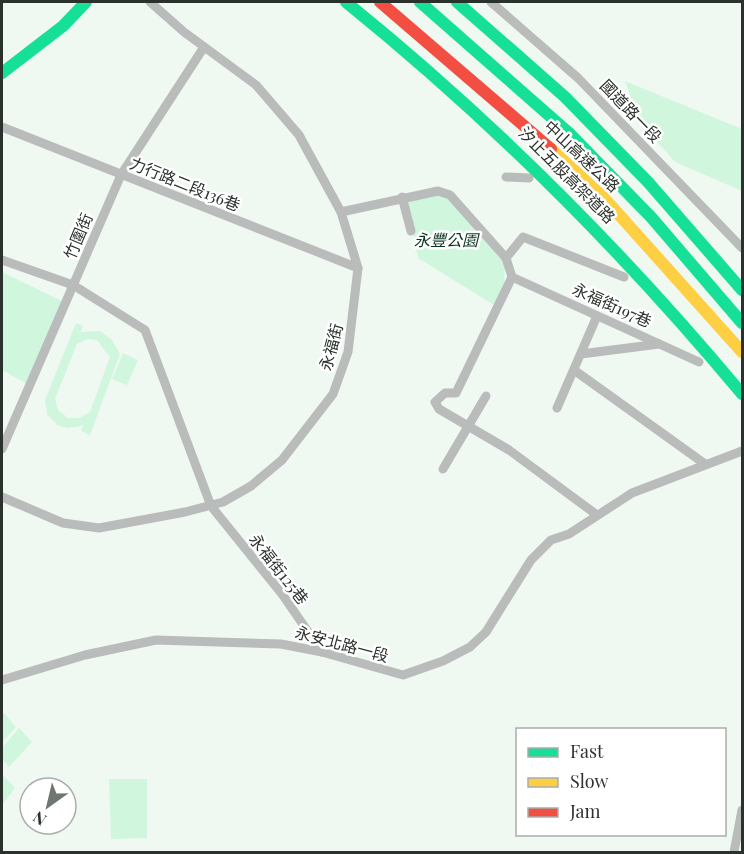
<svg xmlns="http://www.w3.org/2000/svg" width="744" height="854" font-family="'Playfair Display','Noto Sans TC',serif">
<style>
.green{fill:#d0f7de;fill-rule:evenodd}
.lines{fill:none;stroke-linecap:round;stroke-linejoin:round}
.street{stroke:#b9bcba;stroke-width:9}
.fast{stroke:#16e098;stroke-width:12}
.slow{stroke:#ffcf43;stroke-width:12}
.jam{stroke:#f24e42;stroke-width:12}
.labels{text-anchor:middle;stroke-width:5;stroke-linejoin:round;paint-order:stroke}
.street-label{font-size:16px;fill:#2b312d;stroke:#fff}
.park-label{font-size:16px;font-style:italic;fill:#09351e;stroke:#fff}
</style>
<rect width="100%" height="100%" fill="#f0f8f2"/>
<g class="green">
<path d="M625 81 742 129V191L675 162 640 123Z"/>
<path d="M439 194 448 199 505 264 504 287 494 305 418 258 407 201Z"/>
<path d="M2 272 62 301 26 383 2 370Z"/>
<path d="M76 323 83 326 81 332 100 331 112 340 120 354 90 435 81 431 83 426 67 428 57 425 47 414 45 400ZM87 339 97 340 110 357 90 412 79 418H68L58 410 55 399 77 344Z"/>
<path d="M123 353 138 360 127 385 112 379Z"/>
<path d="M4 713 16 727 2 743V716Z"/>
<path d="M19 728 32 742 9 767 2 759V748Z"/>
<path d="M2 774 15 788 2 805Z"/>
<path d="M109 779H147V838L111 839Z"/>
</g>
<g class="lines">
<g class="street">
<path d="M491 2 578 78 742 248"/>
<path d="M2 127 358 268"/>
<path d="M506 177 529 178"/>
<path d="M402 197 411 231"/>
<path d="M341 212 438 191 450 195 506 258 512 277 456 393H445L435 402 439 409 509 450 597 515"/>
<path d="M506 258 523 237 624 277"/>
<path d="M2 260 73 285 145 330 211 506 282 594 322 652"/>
<path d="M512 277 699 362"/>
<path d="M581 354 659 344"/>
<path d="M574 370 705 464"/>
<path d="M557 408 597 316"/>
<path d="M2 449 121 175 204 47"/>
<path d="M443 469 486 396"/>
<path d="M2 497 63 523 99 528 185 512 223 502 251 486 282 460 333 394 348 352 358 268 341 212 306 148 299 135 256 85 184 32 150 2"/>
<path d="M2 680 85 655 156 640 281 644 322 652 403 675 443 661 470 647 486 632 531 560 551 540 569 534 632 493 742 451"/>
<path d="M734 852 742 810"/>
</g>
<g class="fast">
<path d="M346 2C492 120 622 250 742 394"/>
<path d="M420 2 569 133 651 217 742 323"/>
<path d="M457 2 565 97 648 182 742 290"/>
<path d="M2 73 63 26 86 2"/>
</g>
<path class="slow" d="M551 149 605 199 742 352"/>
<path class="jam" d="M380 2 551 149"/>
</g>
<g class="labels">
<g class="street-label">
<text transform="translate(631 111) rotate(46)" y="6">國道路一段</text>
<text transform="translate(582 156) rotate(43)" y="6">中山高速公路</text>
<text transform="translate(567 175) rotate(45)" y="6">汐止五股高架道路</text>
<text transform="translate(185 184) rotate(22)" y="6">力行路二段136巷</text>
<text transform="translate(78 236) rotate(-67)" y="6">竹圍街</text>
<text transform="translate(612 305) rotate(24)" y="6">永福街197巷</text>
<text transform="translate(331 347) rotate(-75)" y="6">永福街</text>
<text transform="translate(279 569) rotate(52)" y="6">永福街125巷</text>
<text transform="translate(342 644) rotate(15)" y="6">永安北路一段</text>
</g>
<g class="park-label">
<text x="446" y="246">永豐公園</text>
</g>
</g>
<rect width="744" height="854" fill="none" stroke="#2b312d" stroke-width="6"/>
<rect x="516" y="728" width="210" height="108" fill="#ffffff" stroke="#aaadab" stroke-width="1.5"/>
<rect x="528" y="748" width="30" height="9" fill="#16e098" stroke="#aaadab" stroke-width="1.5"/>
<text x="570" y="758" font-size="18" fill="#2b312d">Fast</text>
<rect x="528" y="778" width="30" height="9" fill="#ffcf43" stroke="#aaadab" stroke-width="1.5"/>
<text x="570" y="788" font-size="18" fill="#2b312d">Slow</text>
<rect x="528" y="808" width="30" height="9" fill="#f24e42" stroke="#aaadab" stroke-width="1.5"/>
<text x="570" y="818" font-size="18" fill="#2b312d">Jam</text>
<g transform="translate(48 806) rotate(214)"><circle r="28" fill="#ffffff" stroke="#aaadab" stroke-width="1.5"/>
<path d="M0-4.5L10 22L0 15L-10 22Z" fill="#707772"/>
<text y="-9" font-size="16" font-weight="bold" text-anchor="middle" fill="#2b312d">N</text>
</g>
</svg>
